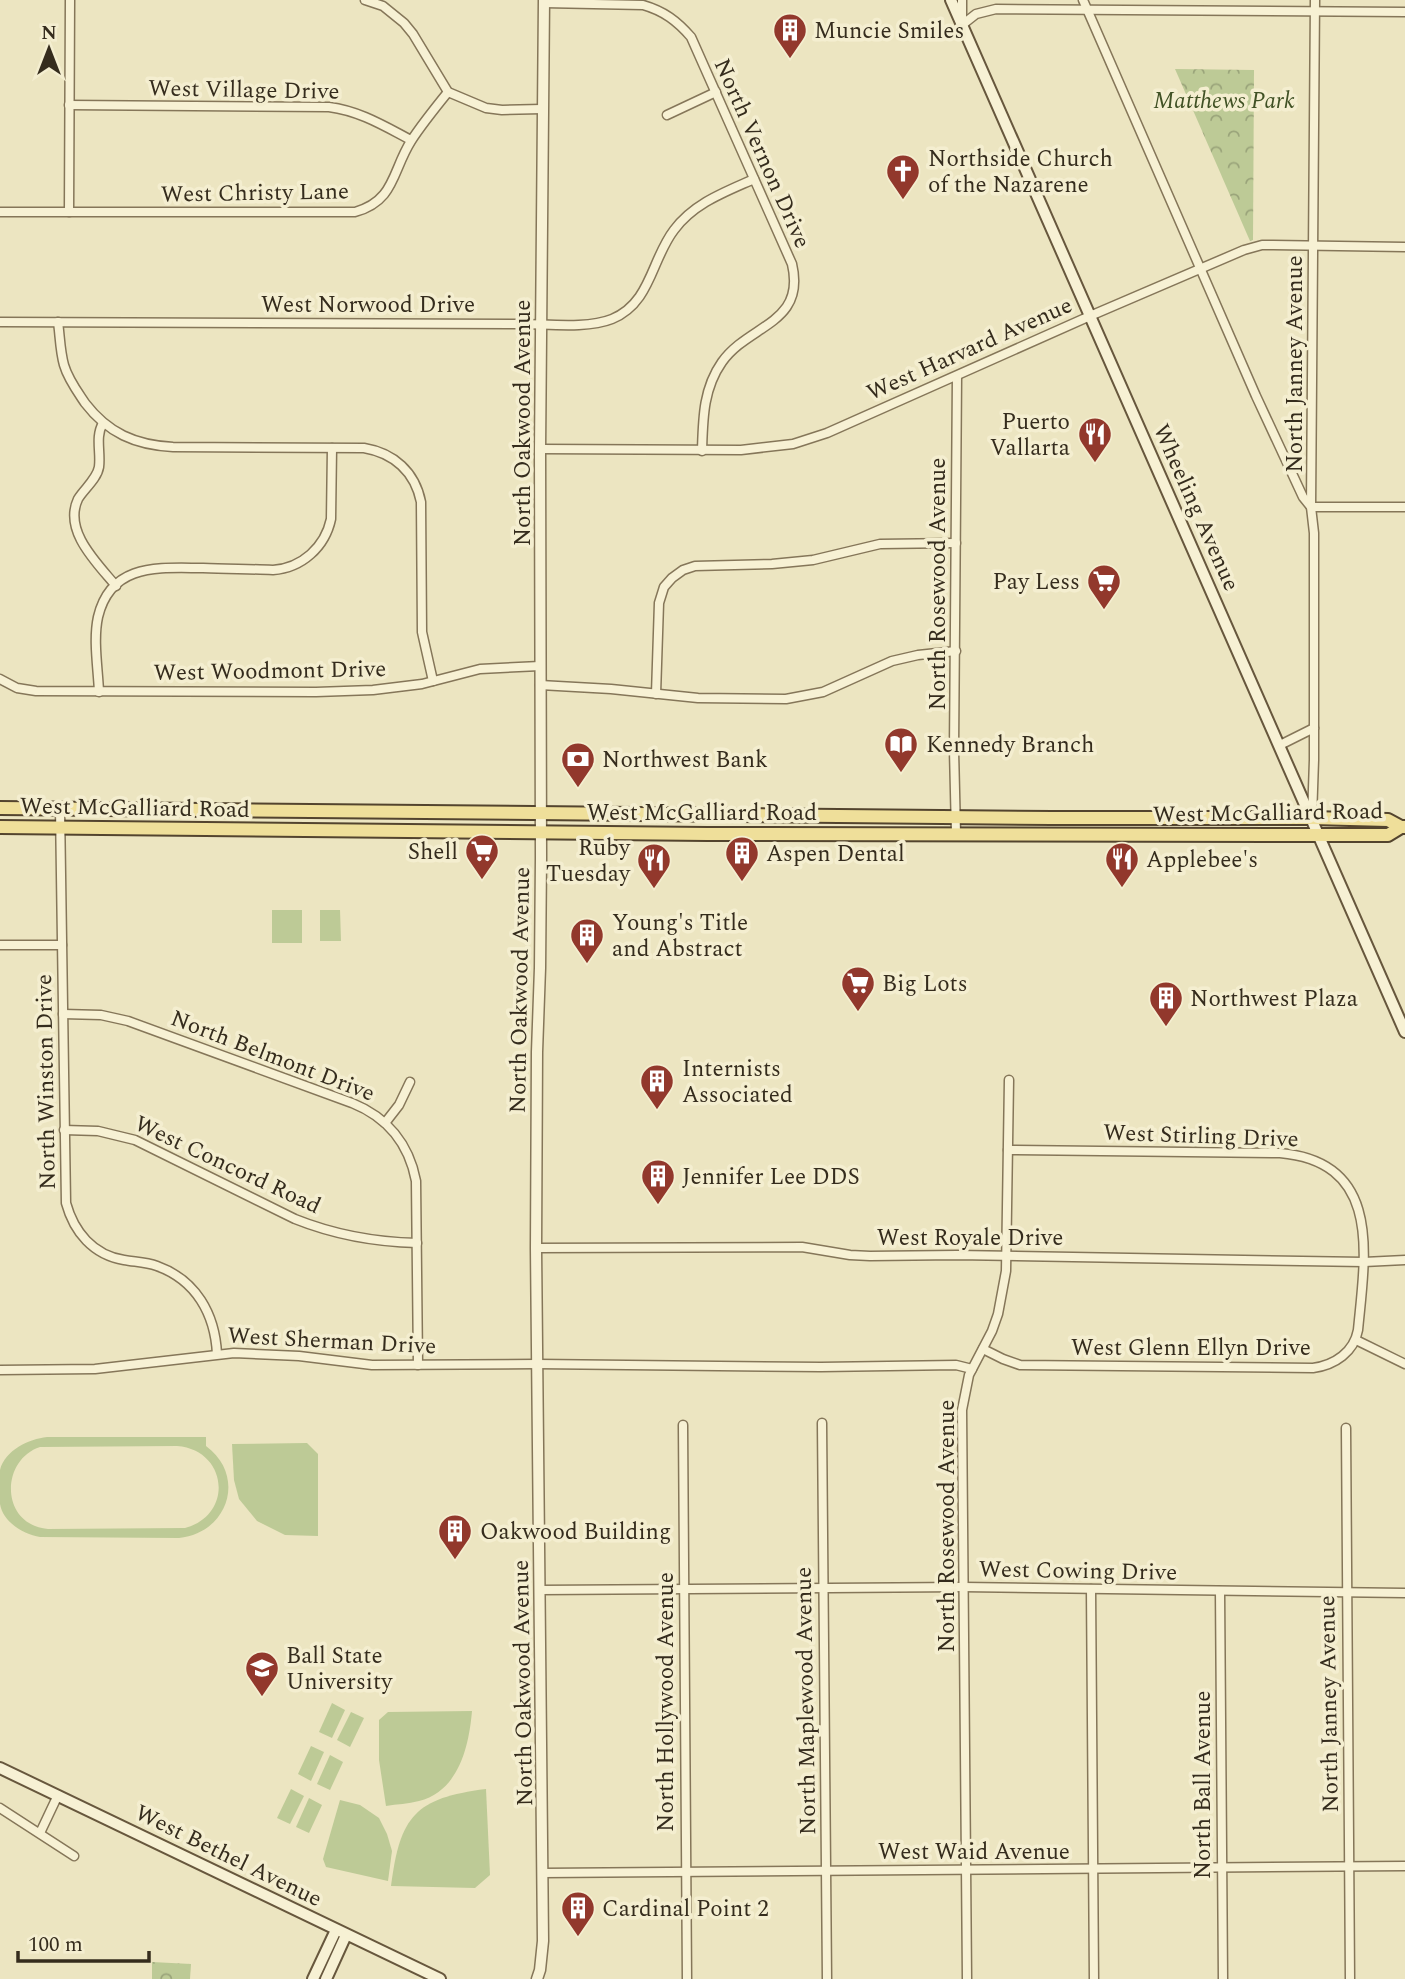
<svg xmlns="http://www.w3.org/2000/svg" width="1405" height="1979" font-family="Spectral,serif">
<style>
.park{fill:url(#park-crowns)}
.pitch{fill:#bdca96;fill-rule:evenodd}
.lines{fill:none;stroke-linecap:round;stroke-linejoin:round}
.minor-casing{stroke:#857659;stroke-width:11}
.tertiary-casing{stroke:#857659;stroke-width:13}
.secondary-casing{stroke:#67573d;stroke-width:14}
.primary-casing{stroke:#53442e;stroke-width:16}
.minor{stroke:#f7f1d4;stroke-width:8}
.tertiary{stroke:#f7f1d4;stroke-width:10}
.secondary{stroke:#f7f1d4;stroke-width:10}
.primary{stroke:#efdf9a;stroke-width:12}
.labels{text-anchor:middle;stroke-width:7;stroke-linejoin:round;paint-order:stroke}
.poi-label{font-size:23px;fill:#352c1d;stroke:#f4eed0;text-anchor:start}
.street-label{font-size:23px;fill:#352c1d;stroke:#f4eed0}
.park-label{font-size:23px;font-style:italic;fill:#405124;stroke:#f4eed0}
</style>
<defs>
<pattern id="park-crowns" width="20" height="18" patternUnits="userSpaceOnUse" patternTransform="scale(1.75)"><rect width="20" height="18" fill="#bdca96"/><path d="M2 6a3 3 0 1 1 6 0M12 15a3 3 0 1 1 6 0" fill="none" stroke="#9aa47a"/></pattern>
</defs>
<rect width="100%" height="100%" fill="#ece5c1"/>
<g class="park">
<path d="M1175 69 1254 70 1253 240 1250 241Z"/>
<path d="M152 1962 191 1964 190 1979H152Z"/>
</g>
<g class="pitch">
<rect x="272" y="910" width="30" height="33"/>
<path d="M320 910H340L341 941H320Z"/>
<path d="M206 1437V1446C247 1476 228 1533 179 1538L40 1537C23 1534 3 1522 0 1504 0 1498 0 1492 0 1487 0 1482 0 1475 0 1470 5 1450 29 1439 47 1437ZM40 1447 177 1446C228 1450 234 1515 185 1528L48 1529C0 1525 0 1460 40 1447Z"/>
<path d="M307 1443 318 1454V1536L285 1535 257 1521 239 1499 234 1480 232 1444Z"/>
<path d="M332 1703 345 1710 332 1738 319 1732Z"/>
<path d="M472 1711C469 1746 459 1791 419 1801 408 1804 397 1804 386 1806L379 1760V1720L388 1712Z"/>
<path d="M351 1712 364 1718 350 1747 337 1740Z"/>
<path d="M311 1746 324 1752 311 1781 298 1774Z"/>
<path d="M330 1755 343 1762 330 1790 317 1784Z"/>
<path d="M291 1789 304 1796 290 1824 277 1818Z"/>
<path d="M486 1789 490 1875 475 1888 391 1886C400 1816 415 1798 486 1789Z"/>
<path d="M309 1798 322 1805 309 1833 296 1827Z"/>
<path d="M340 1800 360 1805 379 1818 387 1834 392 1851 388 1881 326 1867 323 1859Z"/>
</g>
<g class="lines">
<g class="minor-casing">
<g id="minor">
<path d="M365 0 383 6 404 23 413 34 448 92 486 108 502 110 542 109"/>
<path d="M962 0V22"/>
<path d="M1083 0 1256 396 1303 497 1311 507H1405"/>
<path d="M544 3 643 5C664 11 677 21 691 37L792 264C806 324 749 324 722 362 703 389 703 419 702 451"/>
<path d="M962 25 976 14 996 9 1405 12"/>
<path d="M69 105 329 107C360 111 384 126 411 140"/>
<path d="M667 115 716 92"/>
<path d="M0 212H355C395 201 392 171 411 141 422 124 435 108 448 92"/>
<path d="M69 212 70 0"/>
<path d="M0 322 521 324C548 324 587 329 612 319 651 303 651 260 674 230 694 203 725 192 754 179"/>
<path d="M58 322C60 336 60 351 64 365 68 379 77 391 85 403 108 433 135 445 173 447L364 448C394 453 415 472 421 502L422 632 433 681"/>
<path d="M103 423C95 437 101 452 99 467 97 479 84 489 78 499 63 531 97 563 116 586"/>
<path d="M540 449 741 450 793 444 827 433 1090 316 1244 250 1262 245H1273L1405 247"/>
<path d="M0 679 17 688 36 691 316 692 373 690 422 684 480 669 540 666"/>
<path d="M540 685 611 689 698 698 786 699 823 692 892 661 918 655 956 651"/>
<path d="M99 692C98 668 93 640 98 617 111 562 160 568 203 568 227 569 250 569 273 570 302 568 325 547 331 519L332 448"/>
<path d="M656 694 659 603 664 587 672 578 683 570 695 566 772 564 813 560 880 544 956 543"/>
<path d="M1280 745 1314 728"/>
<path d="M60 809 66 1203C74 1232 93 1255 124 1260 135 1262 146 1262 157 1266 196 1280 215 1314 217 1354"/>
<path d="M1312 818 1314 760V533L1311 507 1315 0"/>
<path d="M956 833 954 750 957 376"/>
<path d="M0 945H62"/>
<path d="M63 1014 101 1015 128 1021 352 1103C387 1117 409 1144 416 1181L418 1365"/>
<path d="M385 1123 399 1105 410 1082"/>
<path d="M64 1130 98 1131 135 1140 295 1219C335 1235 374 1242 417 1243"/>
<path d="M536 1248 802 1247 850 1255 870 1256 957 1255 1364 1262 1405 1260"/>
<path d="M1356 1340 1405 1364"/>
<path d="M983 1349 1003 1359 1020 1365 1313 1368C1335 1365 1354 1352 1358 1330 1365 1256 1383 1162 1280 1153L1008 1150"/>
<path d="M0 1370 95 1369 234 1353 299 1356 372 1365 537 1364 821 1367 956 1365 972 1369"/>
<path d="M822 1423 827 1979"/>
<path d="M683 1425 687 1979"/>
<path d="M1346 1428 1350 1979"/>
<path d="M1091 1589 1094 1979"/>
<path d="M540 1590 963 1587 1405 1593"/>
<path d="M1220 1591 1223 1979"/>
<path d="M0 1808 74 1856"/>
<path d="M40 1833 58 1795"/>
<path d="M543 1873 1405 1866"/>
<path d="M967 1979 962 1410 969 1375 992 1331 998 1314 1006 1271 1009 1080"/>
</g>
</g>
<g class="tertiary-casing">
<path id="tertiary" d="M537 1979 540 1970 543 1941 536 1248 537 1052 540 968 541 858 540 449 544 0"/>
</g>
<g class="secondary-casing">
<g id="secondary">
<path d="M951 0 1405 1032"/>
<path d="M0 1768 440 1979"/>
<path d="M313 1979 336 1930"/>
<path d="M326 1979 346 1935"/>
</g>
</g>
<g class="primary-casing">
<g id="primary">
<path d="M0 808 1052 818H1312L1388 820 1401 827H1405"/>
<path d="M0 827 707 834 1319 835H1388L1401 827"/>
</g>
</g>
<use href="#minor" class="minor"/>
<use href="#tertiary" class="tertiary"/>
<use href="#secondary" class="secondary"/>
<use href="#primary" class="primary"/>
</g>
<defs>
<g id="building-pin" transform="scale(1.75)"><path d="M0 17L-7.5 6A9.5 9.5 0 1 1 7.5 6Z" fill="#92382c" stroke="#f4eed0"/><path d="M-4-6H4V6H1V3H-1V6H-4ZM-2.5-4.3h1.7v1.8h-1.7ZM.8-4.3h1.7v1.8H.8ZM-2.5-1h1.7V.8h-1.7ZM.8-1h1.7V.8H.8Z" fill="#fff"/></g>
<g id="church-pin" transform="scale(1.75)"><path d="M0 17L-7.5 6A9.5 9.5 0 1 1 7.5 6Z" fill="#92382c" stroke="#f4eed0"/><path d="M-1.2-6h2.4v3.5h3.3v2.4h-3.3V6h-2.4V-.1h-3.3v-2.4h3.3Z" fill="#fff"/></g>
<g id="restaurant-pin" transform="scale(1.75)"><path d="M0 17L-7.5 6A9.5 9.5 0 1 1 7.5 6Z" fill="#92382c" stroke="#f4eed0"/><path d="M-5-6h1v4h1v-4h1v4h1v-4h1v5L-1.5 .5V6h-2V.5L-5-1ZM5-6V6H3V1.5H1.5Q1.5-4 5-6Z" fill="#fff"/></g>
<g id="supermarket-pin" transform="scale(1.75)"><path d="M0 17L-7.5 6A9.5 9.5 0 1 1 7.5 6Z" fill="#92382c" stroke="#f4eed0"/><path d="M-6-5.5h2.5l.6 2H6L4.5 2H-2.5L-4.4-4H-6ZM-1.5 3.2a1.3 1.3 0 1 0 .1 0ZM3 3.2a1.3 1.3 0 1 0 .1 0Z" fill="#fff"/></g>
<g id="library-pin" transform="scale(1.75)"><path d="M0 17L-7.5 6A9.5 9.5 0 1 1 7.5 6Z" fill="#92382c" stroke="#f4eed0"/><path d="M-6-4Q-3-5.5-.7-3.5V5Q-3 3-6 4ZM6-4Q3-5.5 .7-3.5V5Q3 3 6 4Z" fill="#fff"/></g>
<g id="bank-pin" transform="scale(1.75)"><path d="M0 17L-7.5 6A9.5 9.5 0 1 1 7.5 6Z" fill="#92382c" stroke="#f4eed0"/><path d="M-6-4H6V4H-6ZM0-2.3a2.3 2.3 0 1 0 0 4.6a2.3 2.3 0 1 0 0-4.6Z" fill="#fff"/></g>
<g id="university-pin" transform="scale(1.75)"><path d="M0 17L-7.5 6A9.5 9.5 0 1 1 7.5 6Z" fill="#92382c" stroke="#f4eed0"/><path d="M0-5L7-2L0 1L-7-2ZM-4 1L0 2.5L4 1V4Q0 6-4 4Z" fill="#fff"/></g>
</defs>
<g fill-rule="evenodd">
<use href="#building-pin" x="790" y="30"/>
<use href="#church-pin" x="903" y="171"/>
<use href="#restaurant-pin" x="1095" y="434"/>
<use href="#supermarket-pin" x="1104" y="581"/>
<use href="#library-pin" x="901" y="744"/>
<use href="#bank-pin" x="578" y="759"/>
<use href="#supermarket-pin" x="482" y="851"/>
<use href="#building-pin" x="742" y="853"/>
<use href="#restaurant-pin" x="1122" y="859"/>
<use href="#restaurant-pin" x="654" y="860"/>
<use href="#building-pin" x="587" y="935"/>
<use href="#supermarket-pin" x="858" y="983"/>
<use href="#building-pin" x="1166" y="998"/>
<use href="#building-pin" x="657" y="1081"/>
<use href="#building-pin" x="658" y="1176"/>
<use href="#building-pin" x="455" y="1531"/>
<use href="#university-pin" x="262" y="1668"/>
<use href="#building-pin" x="578" y="1908"/>
</g>
<g class="labels">
<g class="poi-label">
<text x="814" y="38">Muncie Smiles</text>
<text x="928" y="166">Northside Church<tspan x="928" dy="26">of the Nazarene</tspan></text>
<text x="1070" y="429" text-anchor="end">Puerto<tspan x="1070" dy="26">Vallarta</tspan></text>
<text x="1080" y="589" text-anchor="end">Pay Less</text>
<text x="926" y="752">Kennedy Branch</text>
<text x="602" y="767">Northwest Bank</text>
<text x="630" y="855" text-anchor="end">Ruby<tspan x="630" dy="26">Tuesday</tspan></text>
<text x="458" y="859" text-anchor="end">Shell</text>
<text x="766" y="861">Aspen Dental</text>
<text x="1146" y="867">Applebee's</text>
<text x="612" y="930">Young's Title<tspan x="612" dy="26">and Abstract</tspan></text>
<text x="882" y="991">Big Lots</text>
<text x="1190" y="1006">Northwest Plaza</text>
<text x="682" y="1076">Internists<tspan x="682" dy="26">Associated</tspan></text>
<text x="682" y="1184">Jennifer Lee DDS</text>
<text x="480" y="1539">Oakwood Building</text>
<text x="286" y="1663">Ball State<tspan x="286" dy="26">University</tspan></text>
<text x="602" y="1916">Cardinal Point 2</text>
</g>
<g class="street-label">
<text transform="translate(244 89) rotate(1)" y="8">West Village Drive</text>
<text transform="translate(763 153) rotate(66)" y="8">North Vernon Drive</text>
<text transform="translate(255 192) rotate(-1)" y="8">West Christy Lane</text>
<text x="368" y="312">West Norwood Drive</text>
<text transform="translate(969 348) rotate(-24)" y="8">West Harvard Avenue</text>
<text transform="translate(1294 364) rotate(-90)" y="8">North Janney Avenue</text>
<text transform="translate(522 423) rotate(-90)" y="8">North Oakwood Avenue</text>
<text transform="translate(1197 507) rotate(66)" y="8">Wheeling Avenue</text>
<text transform="translate(937 584) rotate(-90)" y="8">North Rosewood Avenue</text>
<text transform="translate(270 670) rotate(-1)" y="8">West Woodmont Drive</text>
<text transform="translate(135 807) rotate(1)" y="8">West McGalliard Road</text>
<text x="702" y="820">West McGalliard Road</text>
<text transform="translate(1268 812) rotate(-1)" y="8">West McGalliard Road</text>
<text transform="translate(519 990) rotate(-89)" y="8">North Oakwood Avenue</text>
<text transform="translate(273 1055) rotate(21)" y="8">North Belmont Drive</text>
<text transform="translate(45 1082) rotate(-91)" y="8">North Winston Drive</text>
<text transform="translate(1201 1135) rotate(2)" y="8">West Stirling Drive</text>
<text transform="translate(228 1164) rotate(25)" y="8">West Concord Road</text>
<text x="970" y="1245">West Royale Drive</text>
<text transform="translate(332 1340) rotate(3)" y="8">West Sherman Drive</text>
<text x="1191" y="1355">West Glenn Ellyn Drive</text>
<text transform="translate(946 1526) rotate(-90)" y="8">North Rosewood Avenue</text>
<text transform="translate(1078 1570) rotate(1)" y="8">West Cowing Drive</text>
<text transform="translate(522 1683) rotate(-91)" y="8">North Oakwood Avenue</text>
<text transform="translate(805 1701) rotate(-91)" y="8">North Maplewood Avenue</text>
<text transform="translate(665 1702) rotate(-90)" y="8">North Hollywood Avenue</text>
<text transform="translate(1328 1704) rotate(-91)" y="8">North Janney Avenue</text>
<text transform="translate(1202 1785) rotate(-90)" y="8">North Ball Avenue</text>
<text x="974" y="1859">West Waid Avenue</text>
<text transform="translate(229 1855) rotate(26)" y="8">West Bethel Avenue</text>
</g>
<g class="park-label">
<text x="1224" y="108">Matthews Park</text>
</g>
</g>
<g transform="translate(49 49)" stroke="#f4eed0" stroke-width="5" paint-order="stroke">
<path d="M0-5L12 26L0 18L-12 26Z" fill="#352c1d"/>
<text y="-10" font-size="19" font-weight="bold" text-anchor="middle" fill="#352c1d">N</text>
</g>
<path d="M18 1951v10h131v-10" fill="none" stroke="#352c1d" stroke-width="3.5"/>
<text x="28" y="1951" font-size="21" fill="#352c1d" stroke="#f4eed0" stroke-width="5" paint-order="stroke">100 m</text>
</svg>
